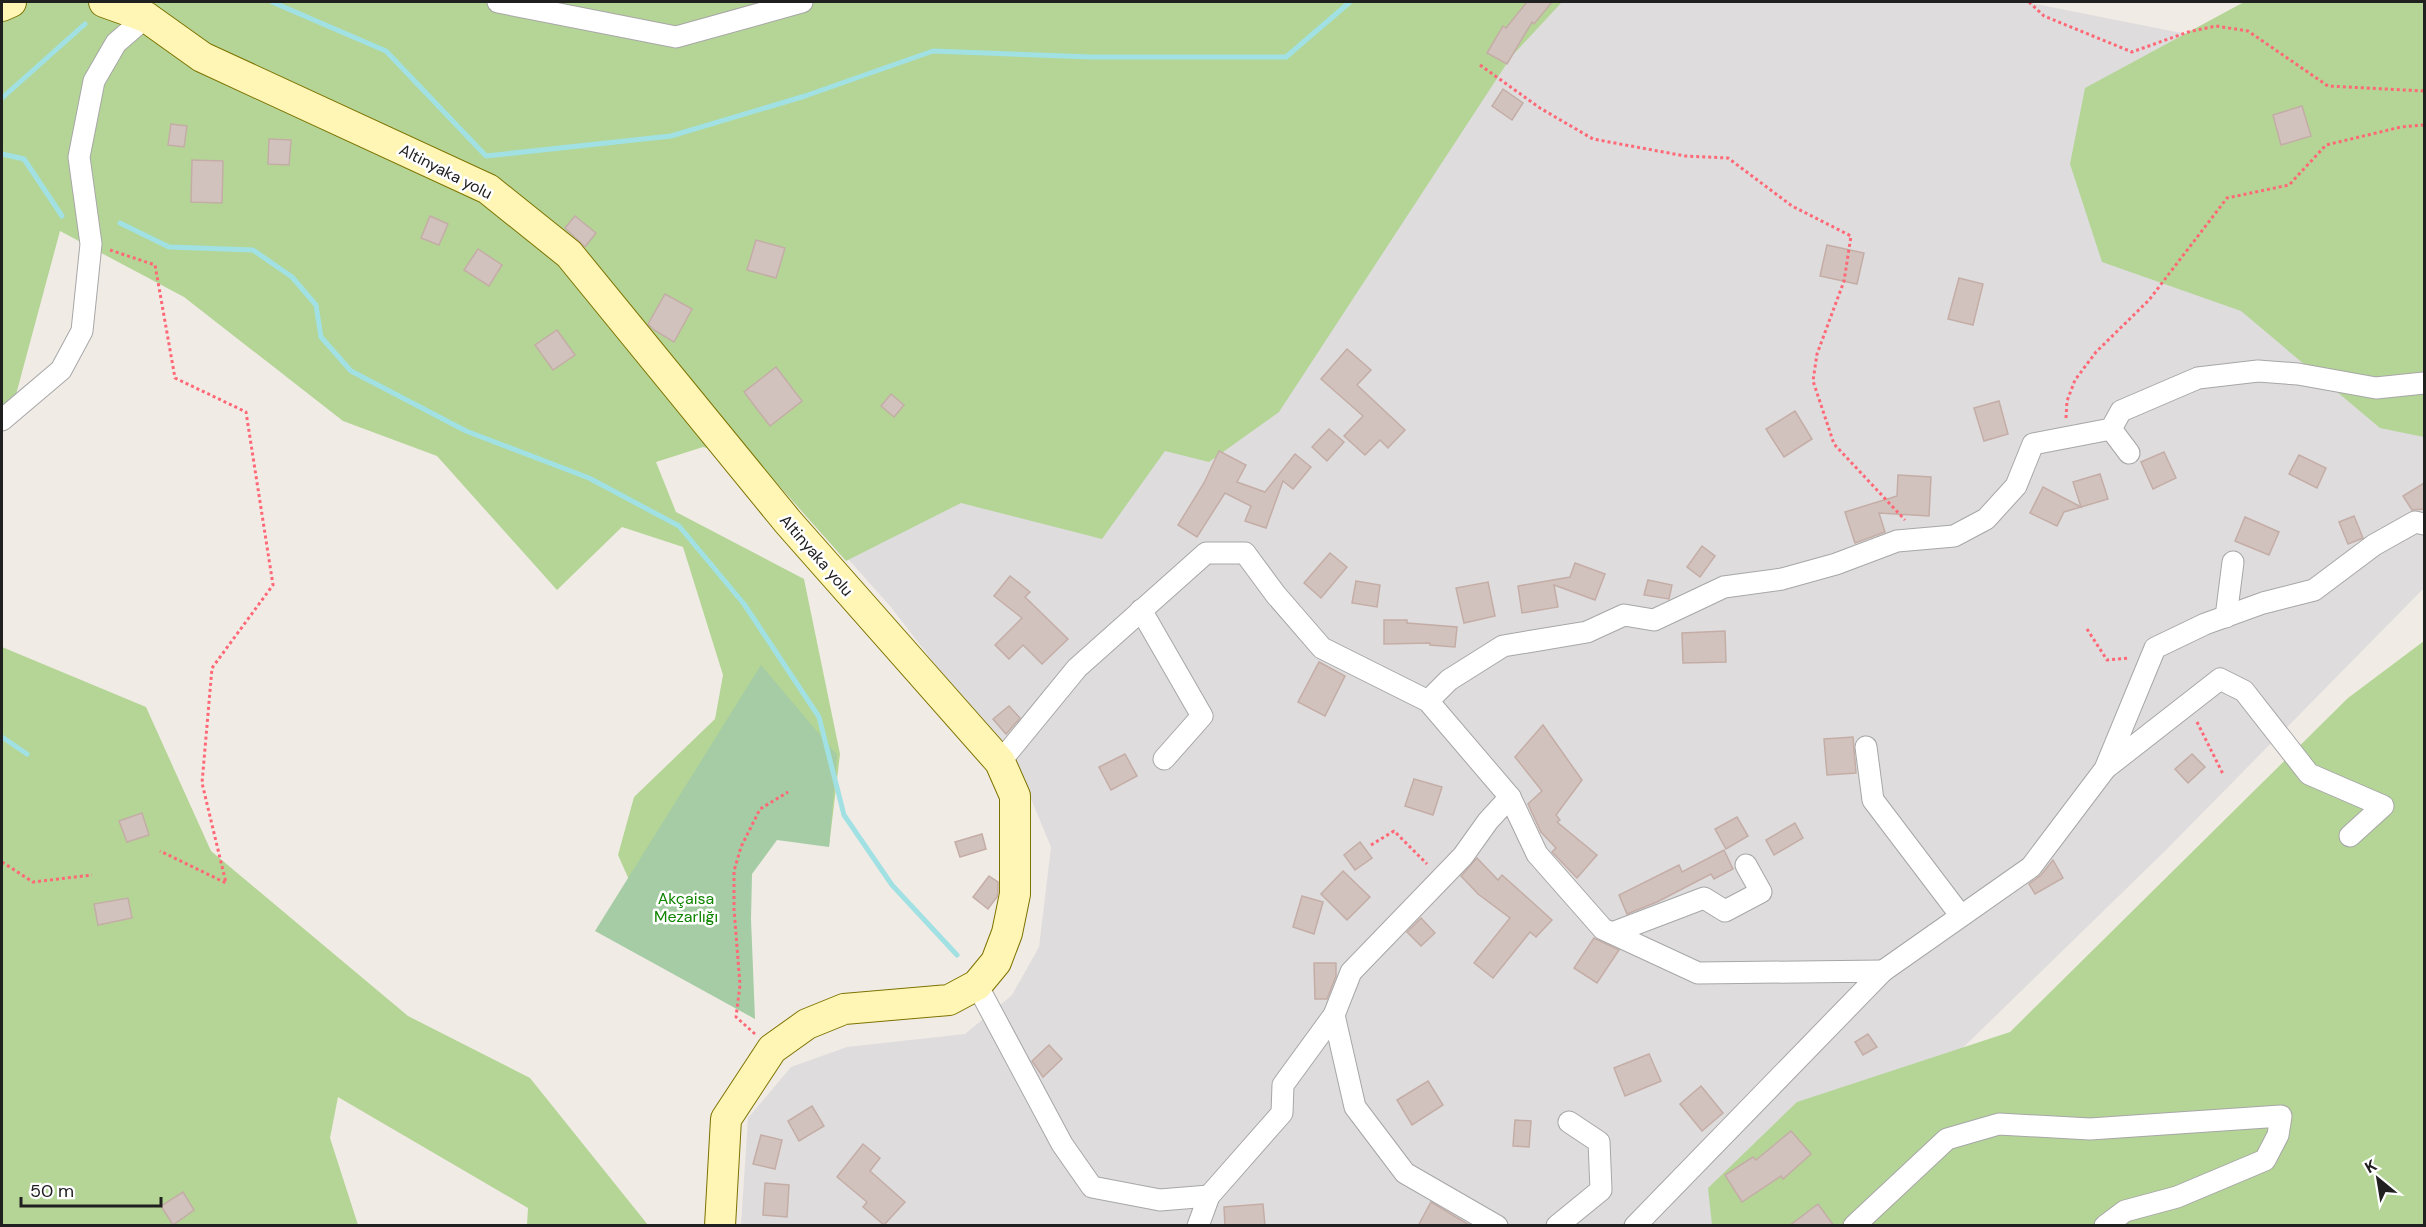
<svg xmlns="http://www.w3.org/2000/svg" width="2426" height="1227" font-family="'DM Sans',sans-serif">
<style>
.residential{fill:#dedcdd}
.forest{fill:#b4d596}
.cemetery{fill:#a5cca4}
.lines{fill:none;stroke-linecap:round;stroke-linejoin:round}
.stream{stroke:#a1e1e3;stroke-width:5}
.building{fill:#d2c2bd;stroke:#c4ada6;stroke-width:1.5}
.street-casing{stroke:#a7a7a7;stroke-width:23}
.secondary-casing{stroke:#7d7300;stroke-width:32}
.path{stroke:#ff6876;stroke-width:3;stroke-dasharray:3 3;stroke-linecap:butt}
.street{stroke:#fff;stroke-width:21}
.secondary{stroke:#fff5b5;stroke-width:30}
.labels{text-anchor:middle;stroke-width:5;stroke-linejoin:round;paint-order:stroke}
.street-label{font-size:16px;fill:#202020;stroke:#fff}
.park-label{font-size:16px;fill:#0f8501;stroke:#fff}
</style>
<rect width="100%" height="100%" fill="#f1ebe5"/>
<path class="residential" d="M1496 2H2026L2227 42 2424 110V588L2165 851 1781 1225H741L748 1118 791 1067 847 1047 965 1034 1012 995 1039 947 1051 847 1021 775 890 606 685 376Z"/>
<g class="forest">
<path d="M2 2H1562L1511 57 1279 412 1209 462 1165 451 1102 539 961 503 846 561 757 461 703 447 656 462 676 512 804 579 840 754 829 847 760 706 642 909 618 855 634 797 715 719 723 675 683 547 622 527 557 590 437 456 343 421 184 297 60 231 14 402 2 411Z"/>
<path d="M2244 2H2424V437L2380 428 2241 311 2102 262 2070 164 2085 88Z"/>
<path d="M2424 641V1225H1712L1708 1188 1797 1102 2010 1032 2348 698Z"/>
<path d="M2 647 146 707 211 851 408 1016 530 1078 648 1225H527L528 1208 338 1097 330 1138 358 1225H2Z"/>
</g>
<path class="cemetery" d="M761 665 837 755 829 847 777 840 752 874 751 919 755 1019 595 931Z"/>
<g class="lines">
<g class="stream">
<path d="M272 2 386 51 486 156 671 136 805 96 933 51 1092 57H1286L1350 2"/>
<path d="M2 98 85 24"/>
<path d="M2 154 24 159 62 216"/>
<path d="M120 223 169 247 253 250 292 277 316 305 321 337 351 371 466 431 589 478 679 526 744 604 819 717 844 815 892 885 957 955"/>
<path d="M2 737 27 754"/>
</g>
</g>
<g class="building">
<path d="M1527 2H1552L1534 24 1532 22 1507 64 1487 53 1503 26 1506 28Z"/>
<path d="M1503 89 1523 103 1512 120 1492 106Z"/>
<path d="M2302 106 2311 136 2281 145 2273 115Z"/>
<path d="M171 124 187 126 184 147 168 145Z"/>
<path d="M269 139 291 140 289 165 268 164Z"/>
<path d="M192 160 223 161 222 203 191 202Z"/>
<path d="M430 216 448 224 439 245 421 238Z"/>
<path d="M575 216 596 233 585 247 565 228Z"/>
<path d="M756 240 785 248 776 278 747 270Z"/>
<path d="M1827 245 1864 253 1857 284 1820 276Z"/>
<path d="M478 249 502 265 489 286 464 270Z"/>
<path d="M1959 278 1983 284 1973 325 1948 319Z"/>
<path d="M665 294 692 309 674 342 654 330 648 324Z"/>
<path d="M557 330 575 355 553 370 535 345Z"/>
<path d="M1347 349 1371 370 1357 385 1405 430 1388 448 1380 440 1365 455 1344 436 1363 416 1321 379Z"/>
<path d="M776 367 802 401 770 426 744 392Z"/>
<path d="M891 394 904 405 894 417 881 406Z"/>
<path d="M1999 401 2008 434 1984 441 1974 408Z"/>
<path d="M1795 411 1812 439 1784 457 1766 429Z"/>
<path d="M1329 429 1344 442 1327 461 1312 447Z"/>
<path d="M1219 451 1246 465 1237 482 1265 492 1295 454 1311 467 1293 489 1283 481 1266 528 1245 521 1251 506 1225 493 1197 537 1178 525 1204 483Z"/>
<path d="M2164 452 2176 478 2153 489 2141 462Z"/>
<path d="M2299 455 2326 468 2317 488 2289 474Z"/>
<path d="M2100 474 2108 499 2064 512 2057 526 2030 513 2043 487 2081 507 2073 482Z"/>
<path d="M1898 475 1931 477 1929 516 1879 513 1885 532 1855 543 1845 512 1897 496Z"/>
<path d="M2424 483V509L2412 510 2403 496Z"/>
<path d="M2354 516 2363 538 2348 544 2339 522Z"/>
<path d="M2245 517 2279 532 2269 555 2235 541Z"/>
<path d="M1702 546 1715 556 1700 577 1687 567Z"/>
<path d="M1330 553 1347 567 1321 598 1304 583Z"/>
<path d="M1575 563 1605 574 1595 600 1554 585 1558 607 1522 613 1518 586 1570 577Z"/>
<path d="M1010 576 1030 592 1025 597 1068 639 1042 664 1023 645 1009 659 995 645 1022 618 994 596Z"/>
<path d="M1648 580 1672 585 1669 599 1644 595Z"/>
<path d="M1356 581 1380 585 1377 607 1352 603Z"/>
<path d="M1488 582 1495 616 1464 623 1456 588Z"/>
<path d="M1384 620H1407V623L1457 627 1455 647 1430 645V643L1384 644Z"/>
<path d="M1725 631 1726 662 1683 663 1682 633Z"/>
<path d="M1319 662 1345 676 1325 716 1298 702Z"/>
<path d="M1009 706 1020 718 1006 734 993 719Z"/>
<path d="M1543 725 1582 780 1556 815 1560 820 1557 822 1597 855 1577 878 1552 852 1556 848 1541 832 1528 804 1542 791 1515 757Z"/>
<path d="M1853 737 1856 773 1827 775 1824 739Z"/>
<path d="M1125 754 1137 776 1111 790 1099 767Z"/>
<path d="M2192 754 2205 767 2188 783 2175 769Z"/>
<path d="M1414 779 1442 787 1433 815 1405 806Z"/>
<path d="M142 813 149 835 127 842 119 821Z"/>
<path d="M1737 817 1748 836 1726 849 1715 829Z"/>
<path d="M1795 823 1803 838 1774 855 1766 840Z"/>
<path d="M982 834 986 849 960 857 955 842Z"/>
<path d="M1360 842 1372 858 1355 870 1344 855Z"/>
<path d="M1724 850 1733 869 1714 879 1711 874 1657 902 1627 914 1619 895 1679 865 1682 872Z"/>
<path d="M1477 858 1498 880 1502 875 1552 920 1536 937 1530 932 1493 978 1474 963 1510 918 1478 894 1461 876Z"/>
<path d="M2053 860 2063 878 2035 894 2029 884 2041 875Z"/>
<path d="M1343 871 1370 897 1347 920 1321 894Z"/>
<path d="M989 876 998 882V892L997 897 988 909 973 897Z"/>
<path d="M1302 896 1323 902 1314 934 1293 927Z"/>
<path d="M128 898 132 918 98 925 94 904Z"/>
<path d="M1421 918 1435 933 1421 946 1407 932Z"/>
<path d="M1594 938 1619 950 1597 983 1574 968Z"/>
<path d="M1314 963H1336V976L1327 999H1315Z"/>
<path d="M1868 1034 1877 1047 1863 1055 1855 1042Z"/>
<path d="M1049 1045 1062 1059 1043 1077 1032 1061Z"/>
<path d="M1649 1054 1661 1081 1625 1096 1614 1068Z"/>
<path d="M1428 1081 1443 1105 1412 1125 1397 1100Z"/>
<path d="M1701 1086 1723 1113 1702 1131 1680 1104Z"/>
<path d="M812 1106 824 1126 799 1141 788 1121Z"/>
<path d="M1515 1120 1531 1121 1529 1147 1513 1146Z"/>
<path d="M1791 1131 1811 1154 1783 1179 1781 1176 1742 1202 1725 1175 1753 1157 1756 1160Z"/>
<path d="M761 1135 782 1140 775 1169 753 1164Z"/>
<path d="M863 1144 880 1158 870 1171 905 1202 884 1225 863 1207 867 1202 837 1177Z"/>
<path d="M765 1183 789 1185 787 1217 763 1215Z"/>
<path d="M183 1192 194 1210 173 1225 161 1206Z"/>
<path d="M1431 1202 1471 1226H1418Z"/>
<path d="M1263 1204 1265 1226H1225L1224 1207Z"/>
<path d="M1818 1204 1834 1226H1789Z"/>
</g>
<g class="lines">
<g class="street-casing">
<g id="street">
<path d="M498 2 676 37 802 2"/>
<path d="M2 420 61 370 82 331 91 244 79 157 94 81 116 43 146 17"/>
<path d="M2111 429 2129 453"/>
<path d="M1141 610 1202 716 1164 759"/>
<path d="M2226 617 2233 562"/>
<path d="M1428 701 1449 680 1503 646 1587 632 1624 615 1654 620 1724 587 1782 579 1836 564 1897 541 1954 536 1986 519 2016 486 2033 444 2111 429 2121 411 2198 378 2258 371 2298 374 2376 388 2424 383"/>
<path d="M1866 747 1873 800 1961 916"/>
<path d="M1000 762 1077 668 1206 553H1245L1276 595 1322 648 1428 701 1510 797 1537 854 1603 929 1698 973 1883 971 1635 1226"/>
<path d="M2106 768 2220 679 2244 691 2309 774 2383 806 2350 836"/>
<path d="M1612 933 1704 898 1725 911 1761 892 1746 865"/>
<path d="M1883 971 2031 867 2105 769 2155 648 2205 624 2263 603 2314 590 2374 545 2415 522 2424 524"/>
<path d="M977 985 1062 1144 1092 1187 1160 1200 1209 1196"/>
<path d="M1334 1015 1355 1107 1405 1173 1497 1226"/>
<path d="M1198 1226 1209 1196 1282 1113 1283 1085 1334 1015 1351 972 1463 856 1488 821 1510 797"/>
<path d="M1557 1226 1601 1190 1599 1142 1569 1122"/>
<path d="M1854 1226 1947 1139 1999 1124 2090 1129 2281 1116 2278 1135 2265 1160 2177 1197 2125 1211 2105 1226"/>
</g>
</g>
<g class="secondary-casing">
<g id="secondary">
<path d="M104 2 146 17 202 57 488 189 569 254 788 522 1000 762 1015 796V894L1007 933 996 962 977 985 949 1000 844 1009 807 1024 772 1049 726 1119 720 1226"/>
<path d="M2 6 11 2"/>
</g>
</g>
<g class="path">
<path d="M2029 2 2044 16 2132 52 2188 32 2216 26 2248 31 2328 86 2424 91"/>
<path d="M1480 65 1540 108 1593 139 1685 156 1728 158 1792 206 1851 236 1844 281 1817 354 1813 381 1834 444 1905 520"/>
<path d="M110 250 155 265 175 378 246 412 273 585 212 668 202 783 226 883 160 851"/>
<path d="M2066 418 2067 401 2075 380 2096 352 2149 300 2227 198 2289 185 2326 145 2401 127 2424 125"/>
<path d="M2087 629 2107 660 2129 658"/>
<path d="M2197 722 2223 774"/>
<path d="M1371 845 1394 831 1427 864"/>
<path d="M2 862 33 882 92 875"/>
<path d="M755 1034 736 1017 740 985 734 909V871L741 847 760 809 788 792"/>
</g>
<use href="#street" class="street"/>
<use href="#secondary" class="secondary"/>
</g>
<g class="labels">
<g class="street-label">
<text transform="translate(446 171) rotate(27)" y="6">Altinyaka yolu</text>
<text transform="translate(817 555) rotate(49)" y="6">Altinyaka yolu</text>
</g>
<g class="park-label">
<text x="686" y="904">Akçaisa<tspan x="686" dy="18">Mezarlığı</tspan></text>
</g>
</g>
<rect width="2426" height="1227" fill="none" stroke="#202020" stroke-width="6"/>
<g transform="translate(2378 1179) rotate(330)" stroke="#ffffff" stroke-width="4.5" paint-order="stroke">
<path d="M0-4.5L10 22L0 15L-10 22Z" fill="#202020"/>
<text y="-9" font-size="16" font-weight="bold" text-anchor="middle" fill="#202020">K</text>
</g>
<path d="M21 1197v9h140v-9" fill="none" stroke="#202020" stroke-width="3"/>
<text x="30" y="1197" font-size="18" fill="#202020" stroke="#ffffff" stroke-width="4.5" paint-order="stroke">50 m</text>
</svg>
